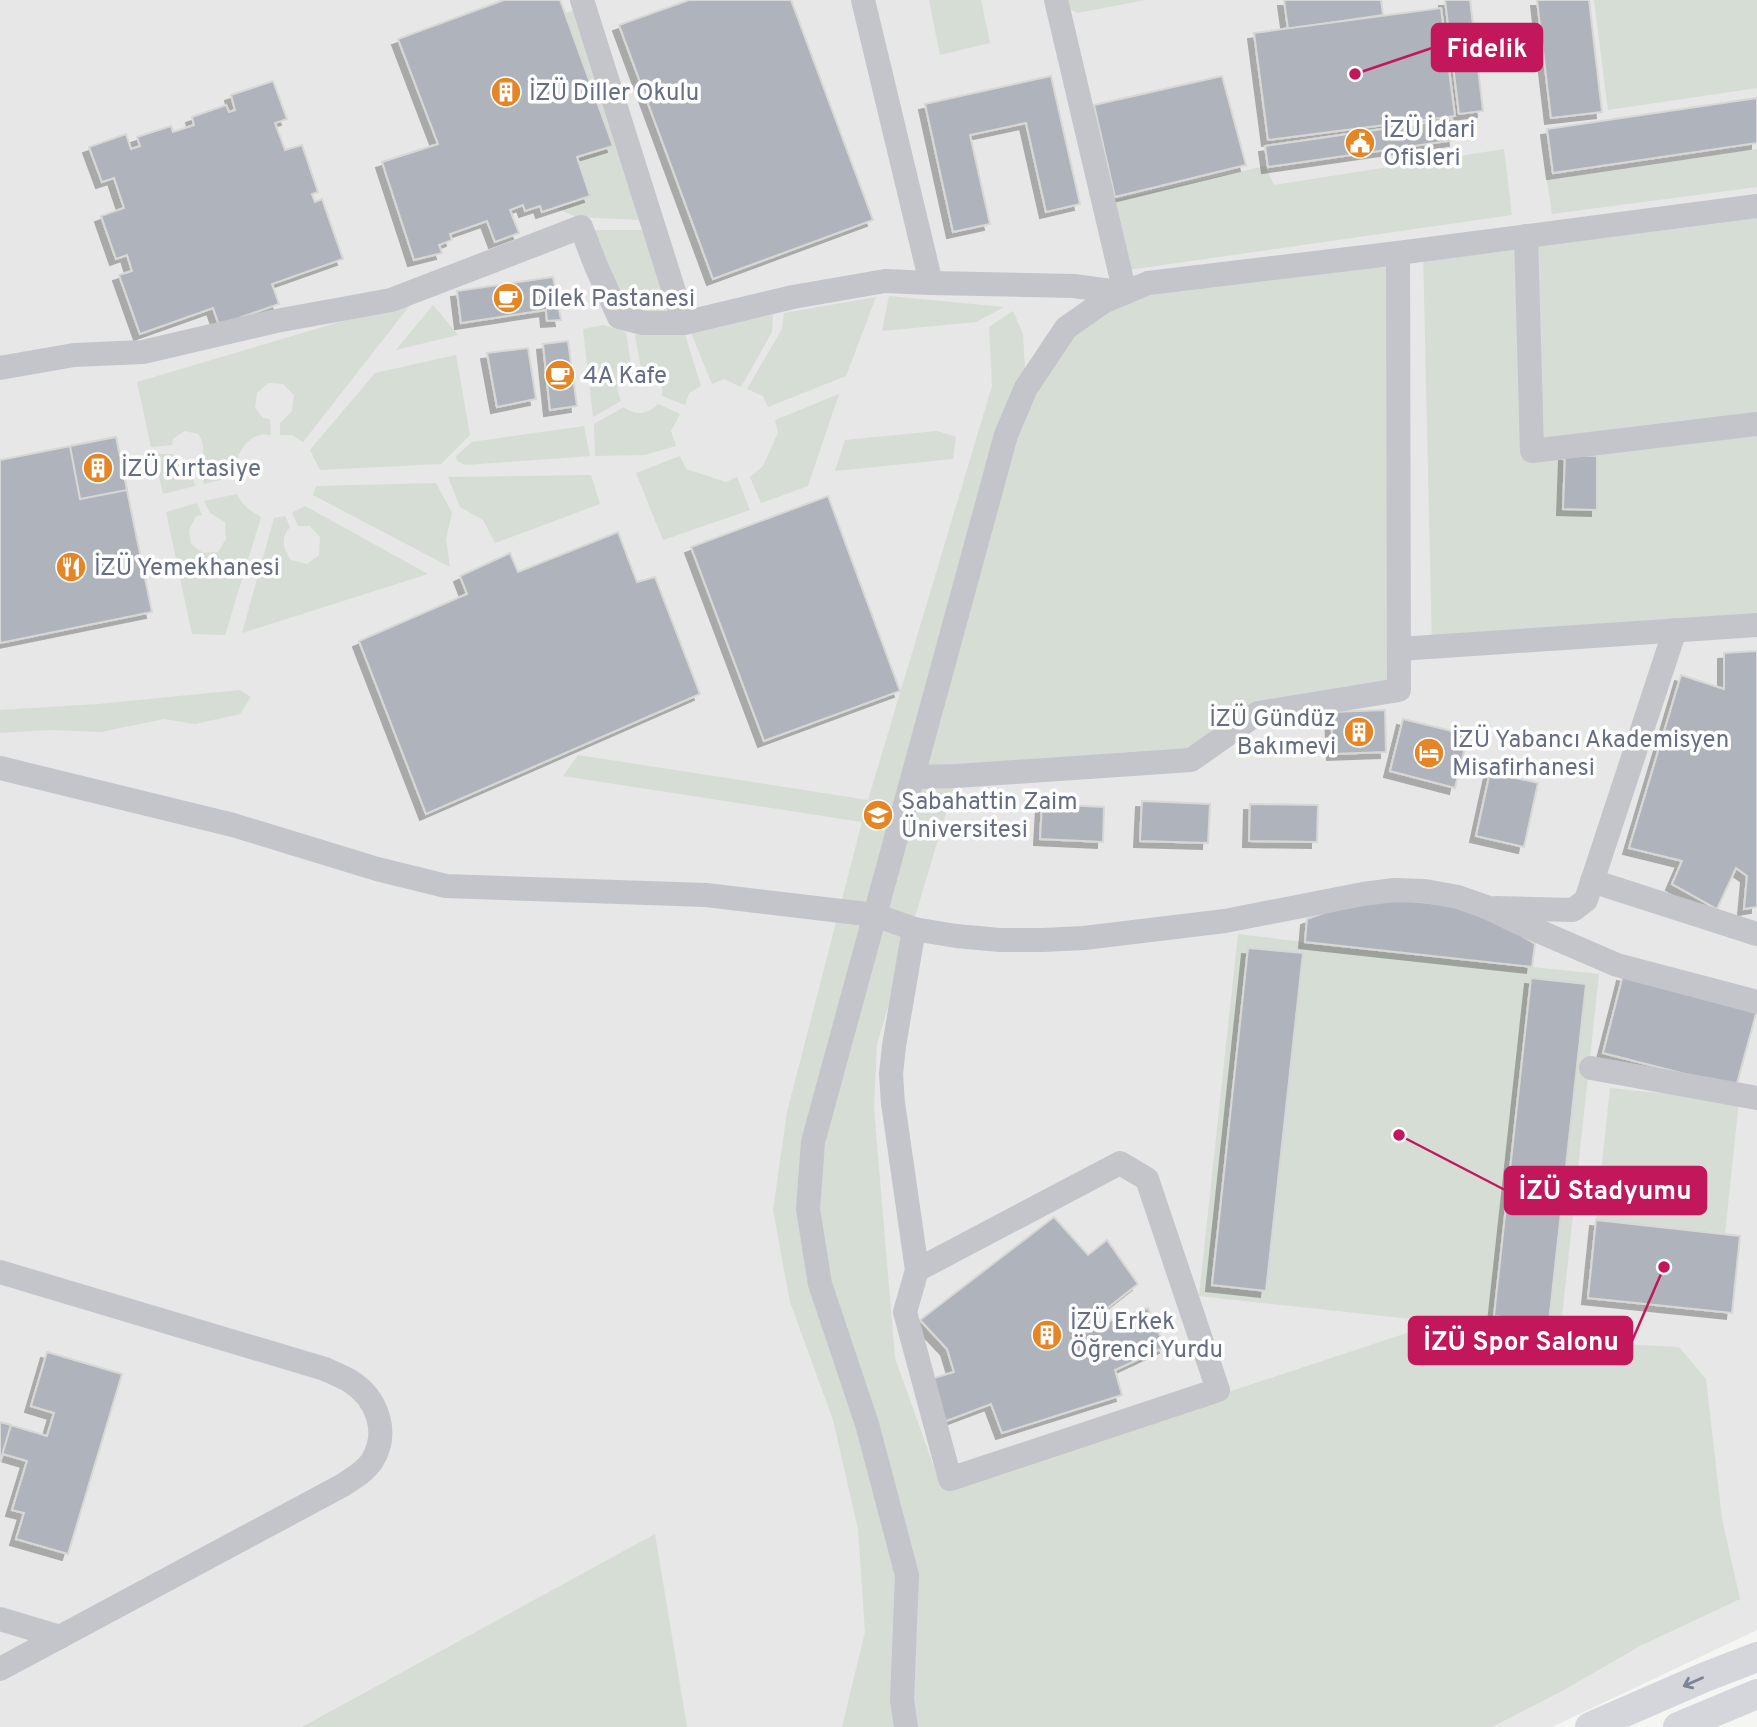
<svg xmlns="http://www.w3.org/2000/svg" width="1757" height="1727" font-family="Overpass,sans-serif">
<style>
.built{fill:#e6e7e6}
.green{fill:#d5ddd4}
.building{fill:#afb3bb;stroke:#d7d8d5;stroke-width:2;filter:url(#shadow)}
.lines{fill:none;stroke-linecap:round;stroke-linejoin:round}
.minor{stroke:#c3c5ca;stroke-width:24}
.major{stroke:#d4d6dc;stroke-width:30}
.oneway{stroke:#7b8396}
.labels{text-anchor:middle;stroke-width:7;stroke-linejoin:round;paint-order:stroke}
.poi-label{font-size:24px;fill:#656e84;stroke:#fff;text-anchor:start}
.leader{fill:none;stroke:#c2185b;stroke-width:2.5}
.callout-dot{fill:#c2185b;stroke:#fff;stroke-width:2.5}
.callout{fill:#c2185b;stroke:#c2185b;stroke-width:2.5}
.callout-label{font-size:26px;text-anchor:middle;font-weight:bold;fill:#fff}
</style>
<defs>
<filter id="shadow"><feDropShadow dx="-6" dy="6" stdDeviation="0" flood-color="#0004"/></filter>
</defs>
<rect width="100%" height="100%" fill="#f5f6f3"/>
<path class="built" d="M0 0H1757V1630L1552 1727H0Z"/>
<g class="green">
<path d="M929 0H981L990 43 940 55Z"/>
<path d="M1056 0H1146L1077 13Z"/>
<path d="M1594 0H1757V88L1608 110Z"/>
<path d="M577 8 642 220 577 217 555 208 590 196 577 157 612 145 565 14Z"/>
<path d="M1504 149 1512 215 1128 270 1110 201 1265 166 1274 185Z"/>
<path d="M1757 149V187L1552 214 1547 180Z"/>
<path d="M1757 206V625L1432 647 1423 250Z"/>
<path d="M589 230H645L667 311 625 315Z"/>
<path d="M1398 253 1399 690 1258 713 1191 760 957 776 877 1044 874 1108 895 1358 941 1487 1428 1326 1576 1342 1679 1347 1706 1379 1722 1519 1740 1599 1640 1646 1564 1690 1492 1727H842L865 1632 858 1529 833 1420 790 1302 773 1210 787 1112 862 822 563 776 578 755 868 800 992 386 989 327 1013 311 1023 334 1026 386 1105 301Z"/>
<path d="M889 296 1004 307 976 322 882 331Z"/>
<path d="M876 297 846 376 768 407 763 396 747 389 782 329 784 313Z"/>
<path d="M414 300 303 442 292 435H280V423L292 411 294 395 283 384 268 383 257 393 255 408 263 418 270 419 271 435C268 435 264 434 260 435 243 439 234 462 232 477L204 484 198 464C206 453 204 445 199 434L184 431 173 439 172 445 151 447 137 382Z"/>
<path d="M433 305 458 335 396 350Z"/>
<path d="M773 315 772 332 741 387 724 379 712 384 689 328Z"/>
<path d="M603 325 626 332 631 366C616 374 615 386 621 401L593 417 583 329Z"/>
<path d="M683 328 701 386 689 393 685 405 662 396C664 381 656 372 641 369L635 335Z"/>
<path d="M456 355 470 435 441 464 320 470 310 450 375 373Z"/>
<path d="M839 394 808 486 761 503 750 477 763 466 778 433 775 420Z"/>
<path d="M658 404 680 414 671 431 676 446 644 455 595 456 594 424 624 407C635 416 648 415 658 404Z"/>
<path d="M584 426 590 456 465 465 457 461 456 456 472 442Z"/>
<path d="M937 431 956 437 953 459 835 471 845 440Z"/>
<path d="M154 454H173L175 462 184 467H191L195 486 163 494Z"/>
<path d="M680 456 686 469 726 482 737 477 750 510 663 540 636 473Z"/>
<path d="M591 475 600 504 495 543 483 520 460 507 448 477Z"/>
<path d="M436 483 452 513 446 539 450 567 313 495 316 486Z"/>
<path d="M237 494C242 505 250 511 261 517L225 635 192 634 166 512 197 503 202 515 196 516 189 530 191 544 203 553 218 552 226 539 225 522 210 513 204 501Z"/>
<path d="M305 506 428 574 242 633 274 518 285 516 290 527C280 538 283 549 291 560L307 564 319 555 320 537 310 526H298L292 513Z"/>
<path d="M240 690 251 697 240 714 195 724 164 719 101 732 48 730 0 733V710L98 704Z"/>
<path d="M1307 919 1535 944 1533 967 1599 974 1560 1335 1199 1296 1238 934 1304 942Z"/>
<path d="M1610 1088 1739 1101 1725 1233 1596 1220Z"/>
<path d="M655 1534 687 1727H302Z"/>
</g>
<g class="building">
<path d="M504 0H560L613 146 577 157 590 196 542 212 540 206 525 211 523 205 510 210 519 233 495 242 487 221 450 234 452 240 439 245 442 253 414 260 382 162 438 144 398 39Z"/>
<path d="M689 0H791L873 220 713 279 619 25Z"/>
<path d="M1284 0H1381L1383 15 1288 29Z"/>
<path d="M1445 0H1470L1483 111 1459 114Z"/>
<path d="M1537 0H1589L1602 112 1551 118Z"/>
<path d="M1441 8 1455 116 1268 140 1254 33Z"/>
<path d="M1051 76 1080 204 1046 212 1026 123 970 135 990 224 953 232 925 104Z"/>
<path d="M1222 76 1246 165 1115 197 1094 105Z"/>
<path d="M273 81 287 119 275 123 285 150 302 145 318 192 312 194 315 202 322 199 343 259 272 284 279 304 219 325 213 308 140 334 119 275 132 271 127 255 116 259 101 216 124 208 114 178 102 182 89 147 126 134 131 149 140 146 137 137 171 126 173 132 194 125 192 117 226 105 229 112 235 110 231 95Z"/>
<path d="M1757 98V143L1553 173 1547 129Z"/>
<path d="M1452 119 1455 140 1268 167 1265 146Z"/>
<path d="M553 277 561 320 547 321 546 310 461 323 457 291Z"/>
<path d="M568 341 577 406 550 410 543 344Z"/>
<path d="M528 348 536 399 497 407 487 353Z"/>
<path d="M116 437 152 612 0 643V460Z"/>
<path d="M116 437 127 490 80 499 70 446Z"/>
<path d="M1565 455 1597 456V510L1563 509Z"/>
<path d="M828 496 900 691 764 741 691 547Z"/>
<path d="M618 532 637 582 655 577 700 694 426 814 359 641 467 594 460 576 510 553 518 572Z"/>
<path d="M1757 651V907L1744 909 1747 876 1736 868 1717 909 1672 884 1682 861 1629 848 1681 675 1724 689V653Z"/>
<path d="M1385 710 1386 752 1333 754 1331 712Z"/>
<path d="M1403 719 1468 735 1455 788 1390 771Z"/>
<path d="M1490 772 1538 783 1524 847 1476 836Z"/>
<path d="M1142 801 1210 804 1208 843 1140 841Z"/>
<path d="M1042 804 1104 807 1103 842 1040 839Z"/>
<path d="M1250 804 1318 805 1317 842 1249 841Z"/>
<path d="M1395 899 1456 906 1511 929 1535 944 1532 967 1305 942 1307 919 1335 909Z"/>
<path d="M1248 948 1303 953 1266 1291 1212 1285Z"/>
<path d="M1623 975 1757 1010 1736 1087 1603 1053Z"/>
<path d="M1531 978 1586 984 1549 1322 1494 1316Z"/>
<path d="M1054 1217 1088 1255 1107 1240 1138 1284 1101 1313 1106 1322 1148 1308 1165 1347 1115 1370 1122 1395 1002 1433 991 1404 941 1423 927 1380 954 1372 947 1349 920 1320Z"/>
<path d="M1596 1220 1740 1236 1732 1313 1588 1298Z"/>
<path d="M47 1352 122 1374 68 1554 16 1539 24 1513 12 1510 27 1461 3 1454 0 1462V1422L47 1436 54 1413 31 1406Z"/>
<path d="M0 1422 11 1425 0 1462Z"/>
</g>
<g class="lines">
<g class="minor">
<path d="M582 0 684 323 793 297 885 281 931 283"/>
<path d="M863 0 931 283 1074 286 1125 293 1056 0"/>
<path d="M1526 236 1532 451 1757 424"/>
<path d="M0 368 74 355 143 352 276 321 391 300 581 227 596 266 619 317 643 323H684"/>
<path d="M1399 649 1757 625"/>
<path d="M0 768 233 825 377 869 446 886 706 895 875 915 914 929 956 936 1000 940H1043L1084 938 1225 921 1363 894 1394 890 1425 891 1458 897 1489 908 1515 921 1617 965 1757 1002"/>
<path d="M913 777 957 776 1191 760 1258 713 1399 690 1398 253"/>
<path d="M1592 881 1757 934"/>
<path d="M1496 908 1573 910 1586 900 1675 630"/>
<path d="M914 929 894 1046 891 1074 893 1103 917 1270 905 1312 950 1479 1218 1390 1147 1179 1120 1163 917 1270"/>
<path d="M1591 1068 1757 1098"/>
<path d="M0 1272 325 1369C333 1373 342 1376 350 1381 377 1398 390 1432 372 1461 365 1472 353 1478 343 1485L0 1669"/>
<path d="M0 1619 60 1637"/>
<path d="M906 1727 902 1700 907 1575 867 1424 820 1284 808 1209 813 1142 1006 435 1026 388 1066 328 1103 302 1148 283 1398 253 1757 206"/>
</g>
<g class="major">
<path d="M1590 1727 1705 1677 1757 1657"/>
<path d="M1678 1727 1757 1694"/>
</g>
</g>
<defs><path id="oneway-shaft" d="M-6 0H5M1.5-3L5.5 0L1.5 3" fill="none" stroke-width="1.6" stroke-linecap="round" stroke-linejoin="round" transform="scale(1.75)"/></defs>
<use class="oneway" href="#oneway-shaft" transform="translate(1693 1682) rotate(156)"/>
<defs>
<g id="building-disc" transform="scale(1.575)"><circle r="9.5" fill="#e58524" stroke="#fff"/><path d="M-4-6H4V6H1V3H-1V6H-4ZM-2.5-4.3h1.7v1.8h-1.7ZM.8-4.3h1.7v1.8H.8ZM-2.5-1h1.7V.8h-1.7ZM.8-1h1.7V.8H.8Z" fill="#fff"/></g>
<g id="civic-disc" transform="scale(1.575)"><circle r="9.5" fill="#e58524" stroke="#fff"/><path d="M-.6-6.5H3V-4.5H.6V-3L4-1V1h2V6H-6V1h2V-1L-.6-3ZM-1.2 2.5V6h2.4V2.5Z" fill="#fff"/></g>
<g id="cafe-disc" transform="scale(1.575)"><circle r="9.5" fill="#e58524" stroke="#fff"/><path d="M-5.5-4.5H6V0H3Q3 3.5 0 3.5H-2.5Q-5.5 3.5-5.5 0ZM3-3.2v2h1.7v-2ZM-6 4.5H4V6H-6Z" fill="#fff"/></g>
<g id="restaurant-disc" transform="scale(1.575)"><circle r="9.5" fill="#e58524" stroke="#fff"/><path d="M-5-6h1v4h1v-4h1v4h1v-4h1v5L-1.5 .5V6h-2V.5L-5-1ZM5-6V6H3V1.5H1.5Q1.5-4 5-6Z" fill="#fff"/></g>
<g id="hotel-disc" transform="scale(1.575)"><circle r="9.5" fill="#e58524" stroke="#fff"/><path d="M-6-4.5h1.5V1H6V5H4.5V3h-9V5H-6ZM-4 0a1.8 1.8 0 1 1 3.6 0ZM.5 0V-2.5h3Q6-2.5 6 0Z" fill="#fff"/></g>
<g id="university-disc" transform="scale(1.575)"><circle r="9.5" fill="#e58524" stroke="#fff"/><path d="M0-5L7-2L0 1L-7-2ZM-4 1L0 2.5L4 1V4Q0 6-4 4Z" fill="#fff"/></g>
</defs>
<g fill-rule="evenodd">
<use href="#building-disc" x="506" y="92"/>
<use href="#civic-disc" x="1360" y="143"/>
<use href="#cafe-disc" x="508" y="298"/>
<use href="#cafe-disc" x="560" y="375"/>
<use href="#building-disc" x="98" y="468"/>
<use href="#restaurant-disc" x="71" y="567"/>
<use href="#building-disc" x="1359" y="732"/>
<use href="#hotel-disc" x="1429" y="753"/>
<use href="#university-disc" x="878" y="815"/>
<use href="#building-disc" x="1047" y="1335"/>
</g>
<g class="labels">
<g class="poi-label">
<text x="529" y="100">İZÜ Diller Okulu</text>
<text x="1383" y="137">İZÜ İdari<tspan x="1383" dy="28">Ofisleri</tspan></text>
<text x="531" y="306">Dilek Pastanesi</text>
<text x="583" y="383">4A Kafe</text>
<text x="121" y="476">İZÜ Kırtasiye</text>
<text x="94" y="575">İZÜ Yemekhanesi</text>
<text x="1336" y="726" text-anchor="end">İZÜ Gündüz<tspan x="1336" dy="28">Bakımevi</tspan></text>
<text x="1452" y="747">İZÜ Yabancı Akademisyen<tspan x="1452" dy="28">Misafirhanesi</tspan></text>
<text x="901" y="809">Sabahattin Zaim<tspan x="901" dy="28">Üniversitesi</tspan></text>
<text x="1070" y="1329">İZÜ Erkek<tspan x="1070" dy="28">Öğrenci Yurdu</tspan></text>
</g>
</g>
<path class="leader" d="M1355 74L1432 48M1399 1135L1505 1190M1664 1267L1632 1341"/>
<g class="callout-dot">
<circle cx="1355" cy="74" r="7"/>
<circle cx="1399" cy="1135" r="7"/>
<circle cx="1664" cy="1267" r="7"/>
</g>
<g class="callout">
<rect x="1432" y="24" width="110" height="47" rx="7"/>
<rect x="1505" y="1167" width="201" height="47" rx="7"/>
<rect x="1409" y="1317" width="223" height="47" rx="7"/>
</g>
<g class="callout-label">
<text x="1487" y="57">Fidelik</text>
<text x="1605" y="1199">İZÜ Stadyumu</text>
<text x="1521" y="1350">İZÜ Spor Salonu</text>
</g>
</svg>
